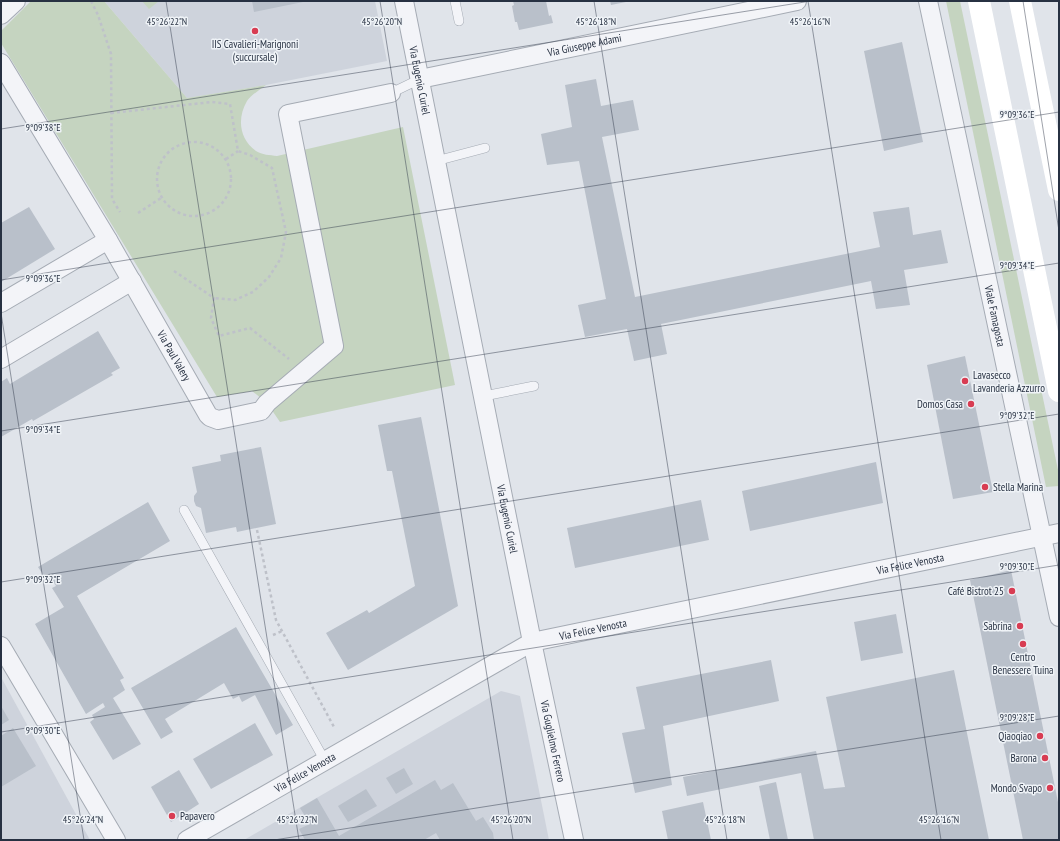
<svg xmlns="http://www.w3.org/2000/svg" width="1060" height="841" font-family="'PT Sans Narrow',sans-serif">
<style>
.built{fill:#ced3dc}
.green{fill:#c5d4c0}
.building{fill:#b9c0ca}
.lines{fill:none;stroke-linecap:round;stroke-linejoin:round}
.lane-casing{stroke:#a5abb4;stroke-width:10}
.street-casing{stroke:#a5abb4;stroke-width:20}
.path{stroke:#bec1c9;stroke-width:2.5;stroke-dasharray:3 3;stroke-linecap:butt}
.lane{stroke:#f3f4f8;stroke-width:9}
.street{stroke:#f3f4f8;stroke-width:18}
.secondary{stroke:#fff;stroke-width:22}
.ticks{fill:none;stroke:#273142;stroke-width:1;stroke-opacity:0.45}
.poi-dot{fill:#d83c52;stroke:#eff3f7;stroke-width:1.5}
.labels{text-anchor:middle;stroke-width:3;stroke-linejoin:round;paint-order:stroke}
.poi-label{font-size:11px;fill:#273142;stroke:#eff3f7;text-anchor:end}
.street-label{font-size:11px;fill:#273142;stroke:#eff3f7}
.ticks-label{font-size:10px;text-anchor:middle;fill:#273142;stroke:#eff3f7;stroke-width:3;stroke-linejoin:round;paint-order:stroke}
</style>
<rect width="100%" height="100%" fill="#e0e4ea"/>
<g class="built">
<path d="M104 1H375L387 61 266 85 187 98Z"/>
<path d="M1 677 90 840H1Z"/>
<path d="M501 691 520 696 549 840H244Z"/>
</g>
<g class="green">
<path d="M31 1H104L187 98 266 85C261 89 251 95 247 101 237 118 239 139 256 151 262 155 270 155 277 156L403 127 455 385 280 422 267 403 252 391 217 397 1 43V31Z"/>
<path d="M142 1H159L149 9Z"/>
<path d="M946 1H960L1058 470 1059 486 1046 487Z"/>
</g>
<g class="building">
<path d="M252 1H303V2L254 12Z"/>
<path d="M513 1H546L549 16 551 15 553 23 519 30 517 22H515L512 6 514 5Z"/>
<path d="M610 1H626V2L611 5Z"/>
<path d="M902 42 923 142 884 151 864 51Z"/>
<path d="M596 79 601 106 633 100 639 130 602 137 635 297 880 247 873 212 909 207 913 235 941 230 948 263 904 270 910 305 876 309 871 281 661 324 667 354 634 361 627 329 585 337 578 305 606 299 579 161 547 165 541 134 572 127 565 85Z"/>
<path d="M29 207 55 249 1 282V223Z"/>
<path d="M98 331 120 368 111 373 113 375 33 421 32 419 1 437V382L7 378 10 384Z"/>
<path d="M965 356 993 492 953 499 927 365Z"/>
<path d="M421 417 458 606 348 670 326 633 367 610 369 613 415 586 392 471H387L378 425Z"/>
<path d="M261 447 276 524 237 532 236 527 206 533 201 508 196 506 194 501V496L197 492 192 467 221 461 220 455Z"/>
<path d="M876 462 883 503 750 531 742 491Z"/>
<path d="M701 500 709 540 575 568 567 528Z"/>
<path d="M148 502 170 541 77 596 124 678 120 680 125 690 113 698 141 744 113 760 90 722 94 719 92 715 105 707 103 703 86 714 35 624 64 607 52 588 56 586 53 581 49 584 38 567Z"/>
<path d="M1011 570 1059 807V840H1023L970 580Z"/>
<path d="M896 614 903 653 861 661 854 622Z"/>
<path d="M236 627 293 725 276 735 255 695 242 702 239 696 233 699 224 683 165 719 173 732 161 739 131 688Z"/>
<path d="M771 660 779 701 663 726 672 785 635 793 622 733 645 729 636 687Z"/>
<path d="M954 670 989 840H814L801 773 687 796 683 777 816 751 824 789 845 787 826 697Z"/>
<path d="M1 706 9 720 1 725Z"/>
<path d="M255 723 273 755 211 789 193 759Z"/>
<path d="M13 728 36 766 1 787V736Z"/>
<path d="M404 768 413 784 396 794 386 778Z"/>
<path d="M179 770 199 804 171 822 151 787Z"/>
<path d="M435 780 441 790 453 783 476 821 483 817 493 833 494 840H440L436 833 424 840H305L299 829 310 824 300 808 317 798 339 836Z"/>
<path d="M776 782 788 840H770L759 786Z"/>
<path d="M366 789 377 806 348 822 338 806Z"/>
<path d="M703 802 711 840H668L662 811Z"/>
</g>
<g class="lines">
<g class="lane-casing">
<g id="lane">
<path d="M455 1 459 21"/>
<path d="M391 93 420 79"/>
<path d="M436 161 485 148"/>
<path d="M484 396 534 386"/>
<path d="M184 510 325 761"/>
</g>
</g>
<g class="street-casing">
<g id="street">
<path id="s1" d="M404 1 532 642 574 840"/>
<path id="s2" d="M928 1 1059 617"/>
<path d="M1 15 16 1"/>
<path id="s3" d="M1 63 108 240 208 415 210 417 218 420 261 411 267 403 334 346 288 114 391 93"/>
<path id="s4" d="M420 79 797 1"/>
<path d="M1 303 108 240"/>
<path d="M1 359 132 281"/>
<path d="M1 646 116 840"/>
<path id="s5" d="M187 840 532 642 1059 533"/>
</g>
</g>
<g class="path">
<path d="M91 1 98 15 111 54 112 199 120 212"/>
<path d="M111 113 212 102 230 104 238 151 250 155 272 168 286 232 281 258 269 277 253 292 235 300 214 298"/>
<circle cx="194" cy="179" r="37"/>
<path d="M226 159 238 151"/>
<path d="M138 213 161 198"/>
<path d="M174 271 214 298 211 318 219 336 250 328 289 359"/>
<path d="M257 530 276 620 334 727"/>
<path d="M273 635 282 631"/>
</g>
<use href="#lane" class="lane"/>
<use href="#street" class="street"/>
<g class="secondary">
<path d="M979 1 1059 391"/>
<path d="M1020 1 1059 190"/>
</g>
</g>
<path class="ticks" d="M166 1 299 840M380 1 513 840M594 1 727 840M808 1 941 840M1023 1 1059 231M1 129 811 1M1 280 1059 112M1 313 84 840M1 431 1059 263M1 582 1059 414M1 732 1059 565M274 840 1059 716"/>
<g class="poi-dot">
<circle cx="255" cy="31" r="4"/>
<circle cx="965" cy="381" r="4"/>
<circle cx="971" cy="404" r="4"/>
<circle cx="985" cy="487" r="4"/>
<circle cx="1012" cy="591" r="4"/>
<circle cx="1020" cy="626" r="4"/>
<circle cx="1023" cy="644" r="4"/>
<circle cx="1040" cy="736" r="4"/>
<circle cx="1045" cy="758" r="4"/>
<circle cx="1050" cy="788" r="4"/>
<circle cx="172" cy="816" r="4"/>
</g>
<g class="labels">
<g class="poi-label">
<text x="255" y="48" text-anchor="middle">IIS Cavalieri-Marignoni<tspan x="255" dy="13">(succursale)</tspan></text>
<text x="973" y="379" text-anchor="start">Lavasecco<tspan x="973" dy="13">Lavanderia Azzurro</tspan></text>
<text x="963" y="408">Domos Casa</text>
<text x="993" y="491" text-anchor="start">Stella Marina</text>
<text x="1004" y="595">Café Bistrot 25</text>
<text x="1012" y="630">Sabrina</text>
<text x="1023" y="661" text-anchor="middle">Centro<tspan x="1023" dy="13">Benessere Tuina</tspan></text>
<text x="1032" y="740">Qiaoqiao</text>
<text x="1037" y="762">Barona</text>
<text x="1042" y="792">Mondo Svapo</text>
<text x="180" y="820" text-anchor="start">Papavero</text>
</g>
<g class="street-label">
<text dy="4" stroke="none"><textPath href="#s4" startOffset="168">Via Giuseppe Adami</textPath></text>
<text dy="4" stroke="none"><textPath href="#s1" startOffset="81">Via Eugenio Curiel</textPath></text>
<text dy="4" stroke="none"><textPath href="#s2" startOffset="322">Viale Famagosta</textPath></text>
<text dy="4" stroke="none"><textPath href="#s3" startOffset="340">Via Paul Valery</textPath></text>
<text dy="4" stroke="none"><textPath href="#s1" startOffset="528">Via Eugenio Curiel</textPath></text>
<text dy="4" stroke="none"><textPath href="#s5" startOffset="784">Via Felice Venosta</textPath></text>
<text dy="4" stroke="none"><textPath href="#s5" startOffset="460">Via Felice Venosta</textPath></text>
<text dy="4" stroke="none"><textPath href="#s1" startOffset="755">Via Guglielmo Ferrero</textPath></text>
<text dy="4" stroke="none"><textPath href="#s5" startOffset="136">Via Felice Venosta</textPath></text>
</g>
</g>
<g class="ticks-label">
<text x="167" y="25">45°26'22"N</text>
<text x="382" y="25">45°26'20"N</text>
<text x="596" y="25">45°26'18"N</text>
<text x="810" y="25">45°26'16"N</text>
<text x="1017" y="118">9°09'36"E</text>
<text x="43" y="131">9°09'38"E</text>
<text x="1017" y="269">9°09'34"E</text>
<text x="43" y="282">9°09'36"E</text>
<text x="1017" y="419">9°09'32"E</text>
<text x="43" y="433">9°09'34"E</text>
<text x="1017" y="570">9°09'30"E</text>
<text x="43" y="583">9°09'32"E</text>
<text x="1017" y="721">9°09'28"E</text>
<text x="43" y="734">9°09'30"E</text>
<text x="83" y="823">45°26'24"N</text>
<text x="297" y="823">45°26'22"N</text>
<text x="511" y="823">45°26'20"N</text>
<text x="725" y="823">45°26'18"N</text>
<text x="939" y="823">45°26'16"N</text>
</g>
<rect width="1060" height="841" fill="none" stroke="#273142" stroke-width="4"/>
</svg>
